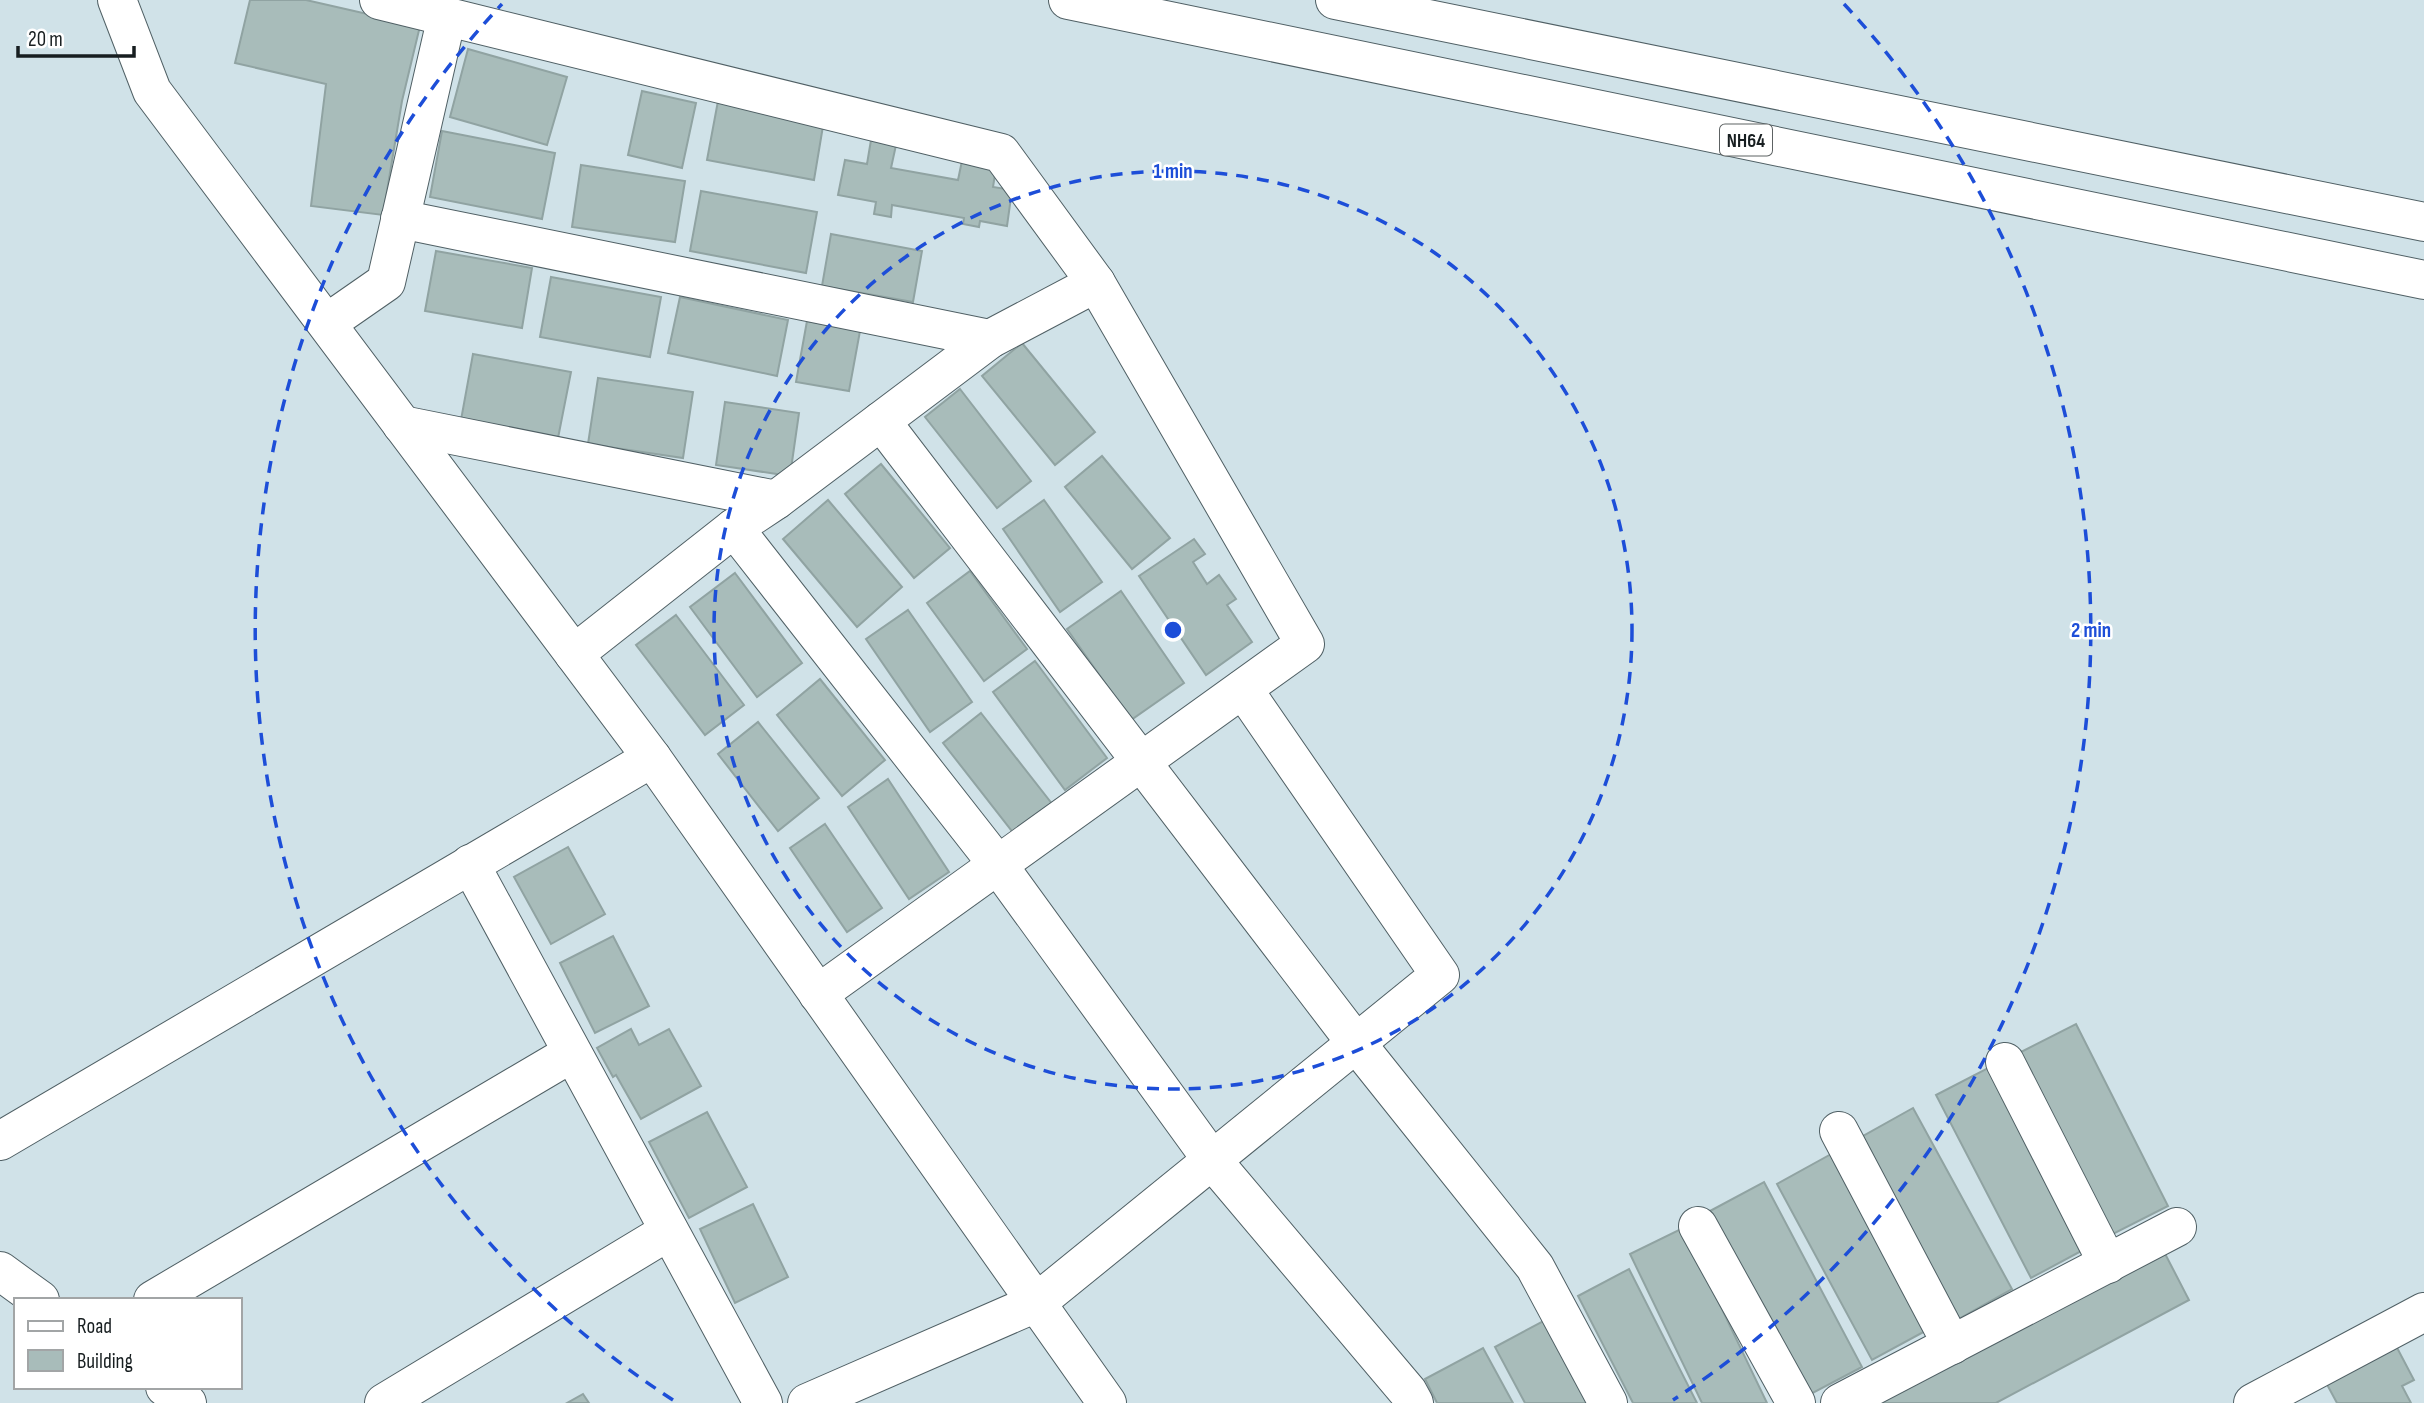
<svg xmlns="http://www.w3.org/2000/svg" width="2424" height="1403" font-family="'Sofia Sans Condensed',sans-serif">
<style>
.building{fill:#a8bcba;stroke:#90a3a2;stroke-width:2}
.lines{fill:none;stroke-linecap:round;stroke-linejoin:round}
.minor-casing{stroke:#506065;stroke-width:40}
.highway-casing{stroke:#506065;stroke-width:40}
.minor{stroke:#fff;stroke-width:38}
.highway{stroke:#fff;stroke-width:38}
.ring{fill:none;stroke:#1d4ed8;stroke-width:3.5;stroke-dasharray:12 9}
.labels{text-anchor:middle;stroke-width:5;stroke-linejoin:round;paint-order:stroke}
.shield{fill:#fff;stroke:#5d6263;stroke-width:2}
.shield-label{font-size:19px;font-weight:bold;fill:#171e20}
.centre{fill:#1d4ed8;stroke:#fff;stroke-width:3.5}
.ring-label{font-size:21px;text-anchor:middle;font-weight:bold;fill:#1d4ed8;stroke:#fff;stroke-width:5;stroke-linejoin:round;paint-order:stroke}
</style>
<rect width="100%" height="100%" fill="#d0e2e8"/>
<g class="building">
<path d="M250 0H306L420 26 402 101 383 215 311 206 326 84 235 63Z"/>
<path d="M468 49 567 77 547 145 450 117Z"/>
<path d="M642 91 696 103 682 168 628 155Z"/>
<path d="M718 101 824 120 814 180 707 160Z"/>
<path d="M442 131 555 153 542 219 430 197Z"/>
<path d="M871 140 896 145 891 168 958 180 963 156 997 162 993 187 1012 190 1007 226 980 221 979 227 963 224 964 218 892 205 891 217 874 214 876 202 838 195 845 160 867 164Z"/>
<path d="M581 165 685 181 675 242 572 227Z"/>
<path d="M701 191 817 212 806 273 690 251Z"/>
<path d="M831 234 922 251 913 302 822 286Z"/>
<path d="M436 251 532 268 522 328 425 311Z"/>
<path d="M551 277 661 297 650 357 540 337Z"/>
<path d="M680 297 788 320 777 376 668 353Z"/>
<path d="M807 321 860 331 849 391 796 382Z"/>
<path d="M1022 343 1095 432 1055 465 982 376Z"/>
<path d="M473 354 571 372 558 438 461 420Z"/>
<path d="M598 378 693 392 683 458 588 444Z"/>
<path d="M960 389 1031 481 997 508 925 417Z"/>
<path d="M725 402 799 413 790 476 716 465Z"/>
<path d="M1102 456 1170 538 1132 569 1065 487Z"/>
<path d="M881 464 950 548 914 578 845 494Z"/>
<path d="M828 500 902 587 857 627 783 539Z"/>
<path d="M1044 500 1102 582 1060 612 1003 529Z"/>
<path d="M1194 539 1205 554 1193 562 1207 584 1219 575 1236 599 1227 605 1252 642 1206 675 1139 576Z"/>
<path d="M970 571 1027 649 984 681 927 603Z"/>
<path d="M735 573 802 663 757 697 690 607Z"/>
<path d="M1121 591 1184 683 1131 720 1067 629Z"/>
<path d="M908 610 972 702 930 732 866 639Z"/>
<path d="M676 615 744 705 705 735 636 645Z"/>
<path d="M1035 661 1107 758 1065 790 993 692Z"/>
<path d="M820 679 885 760 842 796 777 715Z"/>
<path d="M981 713 1053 805 1015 835 943 743Z"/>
<path d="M758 722 819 798 778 831 718 754Z"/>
<path d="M888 779 949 872 909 899 848 807Z"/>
<path d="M825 824 882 908 847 932 790 848Z"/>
<path d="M568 847 605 914 551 944 514 877Z"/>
<path d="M613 936 649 1006 595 1033 560 963Z"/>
<path d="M2076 1024 2168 1206 2111 1235 2019 1053Z"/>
<path d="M631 1029 639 1045 669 1029 701 1086 641 1119 616 1075 613 1077 597 1048Z"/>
<path d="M1990 1067 2085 1249 2031 1278 1936 1095Z"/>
<path d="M1913 1108 2012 1289 1955 1321 1856 1140Z"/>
<path d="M707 1112 747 1187 689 1218 649 1142Z"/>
<path d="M1833 1153 1929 1329 1872 1360 1777 1184Z"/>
<path d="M1764 1182 1862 1367 1807 1396 1710 1211Z"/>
<path d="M753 1204 788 1277 735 1303 700 1229Z"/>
<path d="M1683 1228 1767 1403H1702L1630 1254Z"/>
<path d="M2160 1244 2189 1300 1996 1403H1864Z"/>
<path d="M1629 1269 1697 1403H1633L1578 1296Z"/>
<path d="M1549 1318 1594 1403H1525L1495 1347Z"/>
<path d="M2394 1342 2414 1380 2402 1386 2411 1403H2337L2324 1379Z"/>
<path d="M1483 1348 1513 1403H1437L1425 1379Z"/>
<path d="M583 1394 589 1403H567Z"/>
</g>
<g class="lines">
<g class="minor-casing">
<g id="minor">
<path d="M117 0 152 91 652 758 1107 1403"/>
<path d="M379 0 1001 153 1096 283 1305 644 818 994"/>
<path d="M400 219 990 339"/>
<path d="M327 323 386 282 447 16"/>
<path d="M881 421 1356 1043 1535 1267 1608 1403"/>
<path d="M402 425 776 500"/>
<path d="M734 528 998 865 1212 1160 1408 1392 1414 1403"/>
<path d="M574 654 734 528 776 500 990 339 1096 283"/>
<path d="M470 864 763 1403"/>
<path d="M2005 1062 2108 1264"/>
<path d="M1839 1131 1952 1345"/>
<path d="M0 1141 652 758"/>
<path d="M1698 1226 1796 1403"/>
<path d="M0 1271 40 1300"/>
<path d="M153 1300 572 1053"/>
<path d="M165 1387 187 1403"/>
<path d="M384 1403 669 1231"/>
<path d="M807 1403 1036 1303 1440 975 1243 689"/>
<path d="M1840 1403 2177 1227"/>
<path d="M2253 1403 2424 1312"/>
</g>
</g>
<g class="highway-casing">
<g id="highway">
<path d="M1068 0 2424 280"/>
<path d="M1335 0 2424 222"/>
</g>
</g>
<use href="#minor" class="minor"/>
<use href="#highway" class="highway"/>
</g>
<g class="ring">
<circle cx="1173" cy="630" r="459"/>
<path d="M673 1400A918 918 0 0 1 502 4M1844 4A918 918 0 0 1 1673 1400"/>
</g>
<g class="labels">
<rect class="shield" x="1720" y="124.5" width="52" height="31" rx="5"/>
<g class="shield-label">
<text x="1746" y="147">NH64</text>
</g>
</g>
<circle cx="1173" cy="630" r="10" class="centre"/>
<g class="ring-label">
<text x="1173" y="178">1 min</text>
<text x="2091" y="637">2 min</text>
</g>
<rect x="14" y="1298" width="228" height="91" fill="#ffffff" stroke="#a2a5a6" stroke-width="2"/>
<rect x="28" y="1321" width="35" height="10" fill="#ffffff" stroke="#a2a5a6" stroke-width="2"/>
<text x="77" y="1333" font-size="21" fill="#171e20">Road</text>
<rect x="28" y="1350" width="35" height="21" fill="#a8bcba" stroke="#a2a5a6" stroke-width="2"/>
<text x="77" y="1368" font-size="21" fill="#171e20">Building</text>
<path d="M18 46v10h116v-10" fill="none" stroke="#171e20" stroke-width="3.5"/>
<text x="28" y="46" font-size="21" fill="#171e20" stroke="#ffffff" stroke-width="5" paint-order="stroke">20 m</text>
</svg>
